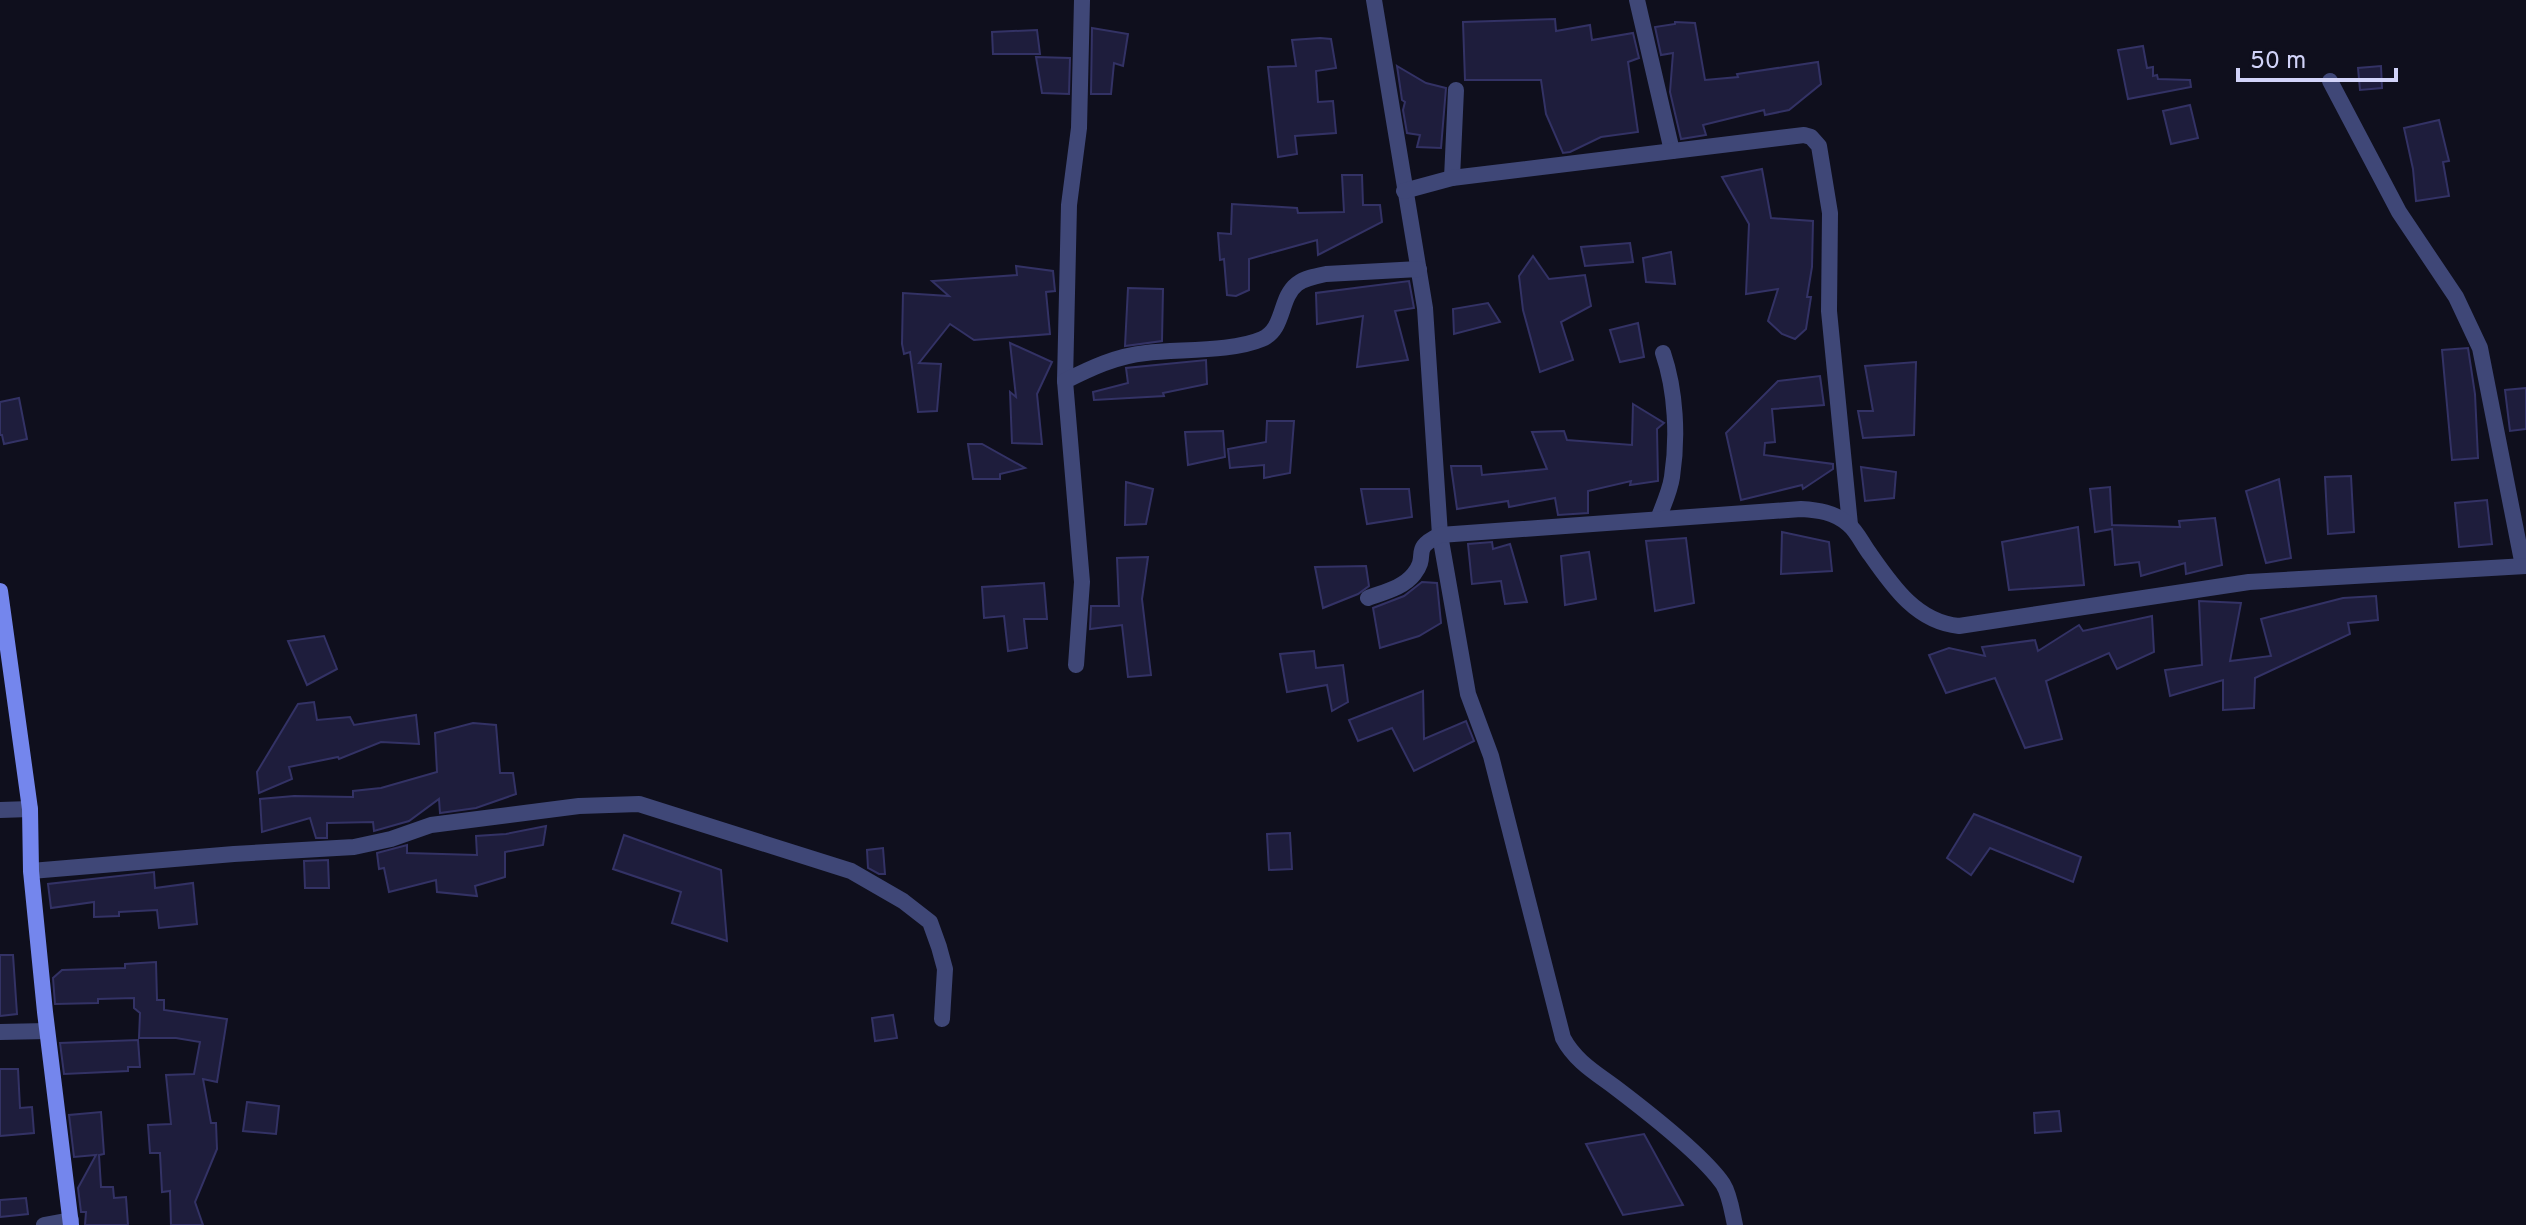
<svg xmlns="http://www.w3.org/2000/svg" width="2526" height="1225" font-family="Overpass,sans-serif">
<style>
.building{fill:#1e1d3c;stroke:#333265;stroke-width:2}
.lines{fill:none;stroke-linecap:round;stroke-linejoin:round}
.street{stroke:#3f4777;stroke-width:16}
.secondary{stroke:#7486ed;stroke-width:16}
</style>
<rect width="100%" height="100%" fill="#0f0f1d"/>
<g class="building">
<path d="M1555 19 1556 31 1590 25 1592 40 1633 33 1639 58 1628 62 1638 132 1601 137 1570 152 1563 153 1546 114 1541 80H1465L1463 22Z"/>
<path d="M1675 22 1695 23 1705 80 1738 77 1737 74 1818 62 1821 84 1789 110 1765 115 1764 110 1703 125 1706 135 1681 139 1670 92 1673 53 1661 55 1655 27 1675 24Z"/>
<path d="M1092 28 1128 34 1123 66 1114 63 1111 94H1091Z"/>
<path d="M1037 30 1040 54H993L992 32Z"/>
<path d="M1320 38 1331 39 1336 68 1316 71 1318 102 1333 101 1336 133 1295 136 1297 154 1278 157 1268 67 1296 66 1292 40Z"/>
<path d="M2143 46 2147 68 2153 67V76L2157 75 2158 79 2190 80 2191 87 2128 99 2118 50Z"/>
<path d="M1036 57 1070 58 1069 94 1042 93Z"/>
<path d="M1397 66 1426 83 1446 88 1441 148 1417 147 1420 135 1407 133 1403 110 1405 102 1402 100Z"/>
<path d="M2381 66 2382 88 2360 90 2358 68Z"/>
<path d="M2190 105 2198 138 2171 144 2163 111Z"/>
<path d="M2439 120 2449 161 2443 162 2449 196 2416 201 2413 169 2404 128Z"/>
<path d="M1762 169 1771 218 1813 221 1812 267 1807 297H1811L1806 329 1795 339 1782 334 1768 321 1778 289 1746 294 1749 224 1722 177Z"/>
<path d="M1342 175H1362L1363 205H1380L1382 222 1318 255 1317 240 1249 259V290L1236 296 1227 295 1224 259 1220 260 1218 233 1231 234 1232 204 1297 208 1298 213 1344 212Z"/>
<path d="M1630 243 1633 262 1585 266 1581 247Z"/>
<path d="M1671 252 1675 284 1646 282 1643 258Z"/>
<path d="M1533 256 1549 279 1585 275 1591 306 1561 322 1573 360 1540 372 1523 310 1519 276Z"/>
<path d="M1016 266 1053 271 1055 291 1046 292 1050 334 974 340 950 324 919 363 941 364 937 411 918 412 910 352 904 354 902 344 903 293 949 296 932 281 1017 275Z"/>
<path d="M1409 281 1414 308 1395 311 1408 360 1357 367 1363 316 1317 324 1316 293Z"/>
<path d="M1128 288 1163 289 1162 341 1125 346Z"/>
<path d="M1488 303 1500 322 1454 334 1453 309Z"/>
<path d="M1638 323 1644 357 1620 362 1610 330Z"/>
<path d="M1010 343 1052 362 1037 394 1042 444 1012 443 1010 392 1016 397Z"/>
<path d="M2468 348 2475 394 2478 458 2452 460 2442 350Z"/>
<path d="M1206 360 1207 384 1163 393 1164 396 1094 400 1093 392 1128 383 1126 368Z"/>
<path d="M1916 362 1914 435 1863 438 1858 411H1873L1865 366Z"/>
<path d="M1820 376 1824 405 1772 409 1775 442 1765 443 1764 455 1833 464V469L1803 489 1802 485 1741 500 1726 433 1778 381Z"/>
<path d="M2526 388V429L2510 431 2505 390Z"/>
<path d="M19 398 27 439 4 444 2 435H0V402Z"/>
<path d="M1633 404 1664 423 1657 429 1658 481 1630 485 1631 481 1588 491V513L1558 515 1555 498 1509 507 1508 501 1457 509 1451 466H1481L1482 475 1547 469 1532 432 1564 431 1567 440 1632 445Z"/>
<path d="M1267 421H1294L1290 473 1264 478V465L1230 468 1228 449 1266 442Z"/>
<path d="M1223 431 1225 457 1188 465 1185 432Z"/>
<path d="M968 444H982L1025 468 1000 474V479H973Z"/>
<path d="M1861 467 1896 472 1894 498 1865 501Z"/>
<path d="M2351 476 2354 532 2328 534 2325 477Z"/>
<path d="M2279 479 2291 558 2266 563 2246 491Z"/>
<path d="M1126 482 1153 489 1146 524 1125 525Z"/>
<path d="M2110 487 2112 525 2180 527 2179 521 2215 518 2222 565 2186 574 2185 563 2141 576 2139 562 2115 565 2112 529 2095 532 2090 489Z"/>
<path d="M1361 489H1409L1412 517 1367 524Z"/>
<path d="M2487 500 2492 544 2459 547 2455 503Z"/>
<path d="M2078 527 2084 585 2009 590 2002 542Z"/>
<path d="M1782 532 1829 542 1832 571 1781 574Z"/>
<path d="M1686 538 1694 603 1655 611 1646 541Z"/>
<path d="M1492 542 1493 549 1510 544 1527 602 1505 604 1501 581 1472 584 1468 544Z"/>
<path d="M1589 552 1596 599 1565 605 1561 556Z"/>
<path d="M1148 557 1142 599 1151 675 1128 677 1122 625 1090 629 1091 606H1119L1117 558Z"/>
<path d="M1366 566 1369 586 1358 594 1323 608 1315 567Z"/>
<path d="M1422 582 1437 583 1441 623 1419 636 1380 648 1373 608 1404 596Z"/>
<path d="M1044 583 1047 619H1024L1027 648 1008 651 1004 616 984 618 982 587Z"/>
<path d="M2376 596 2378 620 2348 623 2350 634 2255 678 2254 708 2223 710V680L2170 696 2165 670 2202 665 2199 601 2241 603 2230 661 2271 656 2261 619 2343 598Z"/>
<path d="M2152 616 2154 652 2117 669 2109 653 2046 681 2062 739 2025 748 1995 678 1946 693 1929 655 1949 648 1985 656 1982 647 2035 640 2038 651 2079 625 2083 631Z"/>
<path d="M324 636 337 669 307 685 288 641Z"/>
<path d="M1314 651 1316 668 1343 665 1348 702 1332 711 1327 685 1287 692 1280 654Z"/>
<path d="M1423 691 1424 739 1466 721 1474 741 1414 771 1392 728 1358 741 1349 720Z"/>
<path d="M314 702 317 720 350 717 354 725 416 715 419 744 381 742 339 759 338 757 289 767 292 779 259 793 257 772 298 704Z"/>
<path d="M473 723 496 725 500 773H513L516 794 476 808 440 813 439 799 409 821 374 831 373 822 327 823V838H316L310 818 262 832 260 799 294 796 353 797V791L381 788 437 772 435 733Z"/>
<path d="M1974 814 2081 857 2073 882 1990 848 1971 875 1947 858Z"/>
<path d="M546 826 543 845 505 852V877L475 886 477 896 437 892 436 880 389 892 384 868 379 869 377 853 407 845V853L477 855 476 836 506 834Z"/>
<path d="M1290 833 1292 869 1269 870 1267 834Z"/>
<path d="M624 835 721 870 727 941 672 923 681 892 613 869Z"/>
<path d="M883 848 885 874H879L868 868 867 850Z"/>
<path d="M328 860 329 888H305L304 861Z"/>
<path d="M154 872 155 888 193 883 197 924 159 928 157 910 119 912V916L94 917V902L51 908 48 884Z"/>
<path d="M0 955H13L17 1014 0 1016Z"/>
<path d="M156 962 157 1000H164V1010L227 1019 217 1082 203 1079 211 1123H216L217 1149 195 1202 203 1225H171L170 1191 162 1192 160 1153H150L148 1125 171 1124 166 1075 194 1074 200 1042 176 1038H139L140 1013 134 1008V998L98 999V1003L55 1004 53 978 62 970 125 968V964Z"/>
<path d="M893 1015 897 1038 875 1041 872 1018Z"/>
<path d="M138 1040 140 1067H128V1071L64 1074 60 1043Z"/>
<path d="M0 1069H18L20 1108 32 1107 34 1133 0 1136Z"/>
<path d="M247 1102 279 1106 276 1134 243 1131Z"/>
<path d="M2059 1111 2061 1131 2035 1133 2034 1113Z"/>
<path d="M101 1112 104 1154 99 1155 101 1187H113L114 1198 126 1197 128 1225H85L86 1212H81L78 1188 96 1155 74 1157 69 1115Z"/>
<path d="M1644 1134 1683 1205 1623 1215 1586 1144Z"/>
<path d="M26 1198 28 1214 0 1217V1200Z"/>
</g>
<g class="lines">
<g class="street">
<path d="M1374 0 1425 308 1440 535 1468 694 1491 756 1563 1038C1575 1061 1596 1073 1616 1088 1645 1110 1703 1155 1723 1184 1730 1195 1732 1212 1735 1225"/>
<path d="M1637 0 1672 151"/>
<path d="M2330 81 2399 212 2456 297 2480 348 2523 566"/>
<path d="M1452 178 1456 90"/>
<path d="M1404 191 1452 178 1804 135 1811 137 1819 146 1830 213 1829 311 1850 525"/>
<path d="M1065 381 1069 205 1079 128 1082 0"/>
<path d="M1658 519C1663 506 1670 491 1672 477 1678 438 1676 391 1663 353"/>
<path d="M1368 598C1384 592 1403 588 1414 574 1430 554 1409 550 1440 535L1801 509C1818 510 1834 512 1848 524 1857 531 1863 545 1870 554 1893 587 1917 622 1959 626L2249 582 2526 566"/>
<path d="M1076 665 1082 582 1065 381C1091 368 1116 356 1146 353 1179 349 1232 352 1262 339 1285 329 1279 298 1297 284 1305 278 1316 276 1326 274L1419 269"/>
<path d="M0 810 30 809"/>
<path d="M31 871 234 854 354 847 391 839 431 825 579 806 639 804 851 871 903 901 930 922 939 947 945 969 942 1019"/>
<path d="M0 1032 47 1031"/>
<path d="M44 1225 71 1220"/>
</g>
<path class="secondary" d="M0 591 30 809 31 871 45 1012 71 1225"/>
</g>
<path d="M2238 68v12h158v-12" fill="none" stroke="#d1d3f9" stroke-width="4"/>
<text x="2250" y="68" font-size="24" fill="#d1d3f9" stroke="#0f0f1d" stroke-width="6" paint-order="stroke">50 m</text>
</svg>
